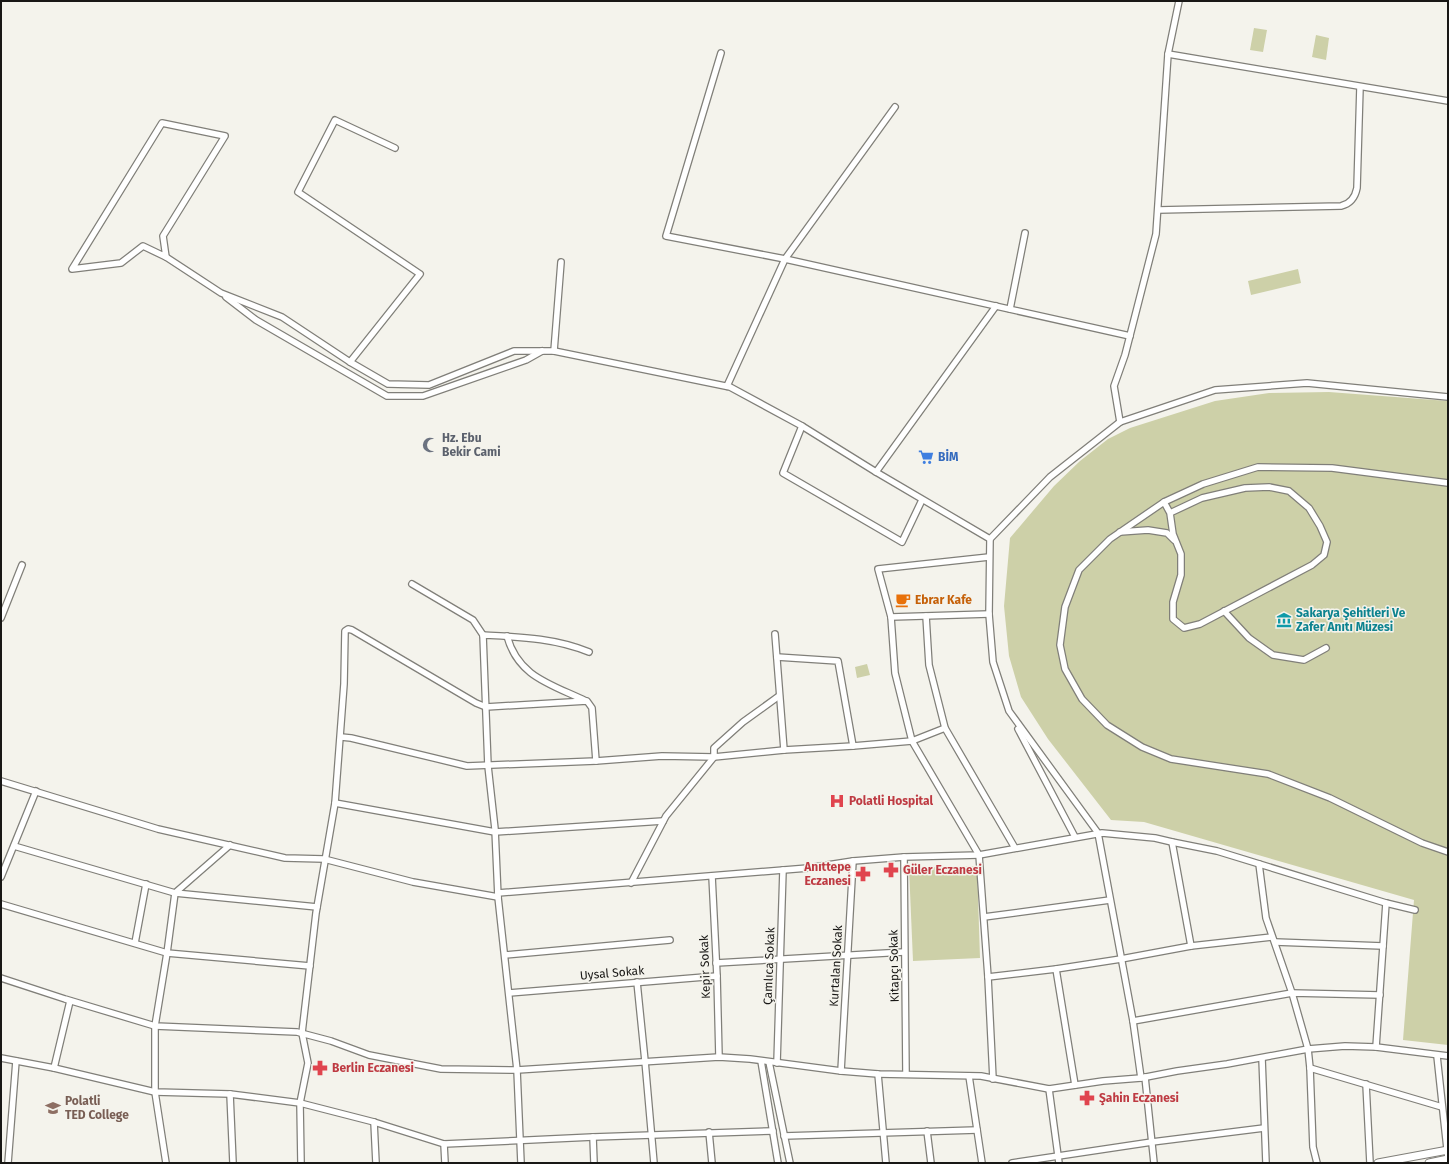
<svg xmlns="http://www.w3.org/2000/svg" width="1449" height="1164" font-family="'Fira Sans',sans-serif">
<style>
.park{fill:#cdd0a8}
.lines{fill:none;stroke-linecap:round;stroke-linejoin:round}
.minor-casing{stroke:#807f79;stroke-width:8}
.tertiary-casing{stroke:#807f79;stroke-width:9}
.minor{stroke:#fff;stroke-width:5.5}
.tertiary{stroke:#fff;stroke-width:7}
.labels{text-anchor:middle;stroke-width:3;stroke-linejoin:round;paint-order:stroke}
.worship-label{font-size:12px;font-weight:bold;fill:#5b616d;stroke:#f4f3ec;text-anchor:start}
.shop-label{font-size:12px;font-weight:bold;fill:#366cbe;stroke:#f4f3ec;text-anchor:start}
.food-label{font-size:12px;font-weight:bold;fill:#c56008;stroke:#f4f3ec;text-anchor:start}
.culture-label{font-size:12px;font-weight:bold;fill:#0d838f;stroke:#f4f3ec;text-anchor:start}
.health-label{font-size:12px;font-weight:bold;fill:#be3a42;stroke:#f4f3ec;text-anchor:start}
.street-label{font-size:12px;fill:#181715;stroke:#f4f3ec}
.education-label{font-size:12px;font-weight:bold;fill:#785e54;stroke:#f4f3ec;text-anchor:start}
</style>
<rect width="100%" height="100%" fill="#f4f3ec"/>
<g class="park">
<path d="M1254 28 1267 30 1263 52 1250 50Z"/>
<path d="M1316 35 1329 38 1326 60 1312 57Z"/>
<path d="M1298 269 1301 283 1251 295 1248 281Z"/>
<path d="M1329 392 1448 401V1045L1403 1040 1414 900 1144 822 1111 820 1048 739 1021 697 1009 656 1004 606 1010 538 1054 486 1080 461 1108 439 1130 428 1215 401 1269 393Z"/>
<path d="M867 664 870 675 857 678 855 667Z"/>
<path d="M977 866 980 958 913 961 909 868Z"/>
</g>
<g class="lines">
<g class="minor-casing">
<g id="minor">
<path d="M721 53 666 236 785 259 1130 336"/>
<path d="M1168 54 1448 101"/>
<path d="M162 123 225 136 163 236 166 257 143 246 121 263 72 269Z"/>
<path d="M1158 210 1341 206C1350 204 1355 198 1357 188L1360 87"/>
<path d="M166 257 221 293 282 317 350 362 388 384 429 385 514 351H554L730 387 802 426 876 472 990 539"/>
<path d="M226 297 256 320 387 396H423L526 360 542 351"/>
<path d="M1010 309 1025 233"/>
<path d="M554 351 561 262"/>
<path d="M350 362 420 274 298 192 335 120 395 148"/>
<path d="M727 386 785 259 895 107"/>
<path d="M1120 422 1114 386 1125 355 1156 234 1168 54 1179 1"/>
<path d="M802 426 783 473 902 542 922 500"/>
<path d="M876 472 996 306"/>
<path d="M1448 483 1332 468 1258 467 1203 484 1164 502 1110 539 1079 570 1065 607 1060 645 1065 669 1082 699 1107 725 1142 747 1171 759 1268 774 1330 798 1422 843 1448 852"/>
<path d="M1164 502 1170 513 1202 498 1245 488 1269 487 1289 491 1309 508 1320 526 1327 542 1324 555 1312 565 1200 624 1184 628 1173 619V602L1181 575V554L1173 534 1170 513"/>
<path d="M1120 532 1148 530 1167 533 1174 540"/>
<path d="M989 557 878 569 891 617 895 673 912 741 979 855 988 977 993 1079"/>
<path d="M412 584 473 620 483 635 488 766 495 829 498 897 517 1070 521 1163"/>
<path d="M1224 611 1249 638 1273 655 1304 660 1326 648"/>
<path d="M926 616 929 665 945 728 1015 848"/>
<path d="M891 617 989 614"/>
<path d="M1 618 22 565"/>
<path d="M775 634 784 750"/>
<path d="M483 635C520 637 555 638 589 652"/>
<path d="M507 636C518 677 551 684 586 701"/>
<path d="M777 657 838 661 853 746"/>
<path d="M1018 729 1075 837"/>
<path d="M341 737 351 738 467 766 596 761 662 756 714 757 784 750 853 746 912 741 945 728"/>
<path d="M1 781 158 829 285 858 324 859 413 882 498 897"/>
<path d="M335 803 495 832 663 821"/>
<path d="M1172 842 1191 946"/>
<path d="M14 846 175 893 317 907"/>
<path d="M904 857 906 1074"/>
<path d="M1259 864 1266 918 1292 993 1308 1049 1310 1068 1313 1147 1317 1163"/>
<path d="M712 876 717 976 719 1057"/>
<path d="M1 877 36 791"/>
<path d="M631 883 666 816 714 757V748L743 722 779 696"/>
<path d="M498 893 808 868 853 861 904 857 979 855 1102 833 1155 838 1172 842 1217 851 1386 903 1415 910"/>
<path d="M1 904 167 953 310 966"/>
<path d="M984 917 1110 900"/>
<path d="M1275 942 1383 946"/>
<path d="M135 943 146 884"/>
<path d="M505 955 670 940"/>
<path d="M716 963 904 952"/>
<path d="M1056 969 1075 1085"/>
<path d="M988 977 1056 969 1121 959 1191 946 1272 937"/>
<path d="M1 978 65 999 155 1026 297 1032 331 1041 369 1055 441 1069 517 1070 719 1057 750 1059 841 1071 878 1074 981 1076 1049 1089 1103 1081 1141 1078 1177 1071 1227 1064 1308 1049 1345 1046 1376 1047 1448 1056"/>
<path d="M637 982 645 1061 654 1163"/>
<path d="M509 993 717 976"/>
<path d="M1133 1021 1292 993 1380 995"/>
<path d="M1376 1047 1386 903"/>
<path d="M1437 1056 1448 1158"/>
<path d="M1 1058 54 1068 155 1092 230 1094 300 1103 374 1122 444 1144 593 1137 773 1131"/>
<path d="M1262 1058 1266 1163"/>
<path d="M761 1061 778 1163"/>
<path d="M769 1062 790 1163"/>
<path d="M777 1063 783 870"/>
<path d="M54 1068 70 1001"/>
<path d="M1310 1068 1442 1107"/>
<path d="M841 1071 853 861"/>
<path d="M878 1074 886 1163"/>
<path d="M969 1076 982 1163"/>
<path d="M1145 1077 1154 1163"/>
<path d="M1141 1078 1133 1021 1098 833 1009 711 993 662 989 614 990 539 1050 477 1120 422 1215 390 1307 383 1448 397"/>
<path d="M1366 1084 1370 1163"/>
<path d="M1049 1089 1059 1163"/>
<path d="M230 1094 233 1163"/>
<path d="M374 1122 376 1163"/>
<path d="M927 1131 931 1163"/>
<path d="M709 1132 712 1163"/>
<path d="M784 1136 977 1130"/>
<path d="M593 1137 594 1163"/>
<path d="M444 1144 445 1163"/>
<path d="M8 1163 16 1061"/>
<path d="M166 1163 155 1092V1026L167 953 175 893 230 845"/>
<path d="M301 1163 300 1103 308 1063 302 1033 316 913 335 803 344 684 345 631 348 629 352 630 476 703 486 707 587 701 592 708 596 761"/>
<path d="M1012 1163 1152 1142 1264 1128"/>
</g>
</g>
<g class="tertiary-casing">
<g id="tertiary">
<path d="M1378 1163 1448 1150"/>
<path d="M1429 1163 1448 1159"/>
</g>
</g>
<use href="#minor" class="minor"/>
<use href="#tertiary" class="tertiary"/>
</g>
<defs>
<g id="mosque-bare" transform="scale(1.2)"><path d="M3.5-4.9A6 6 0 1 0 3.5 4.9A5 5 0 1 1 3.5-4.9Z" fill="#6b7280" stroke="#f4f3ec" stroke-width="2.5" paint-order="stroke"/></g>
<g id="supermarket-bare" transform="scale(1.2)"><path d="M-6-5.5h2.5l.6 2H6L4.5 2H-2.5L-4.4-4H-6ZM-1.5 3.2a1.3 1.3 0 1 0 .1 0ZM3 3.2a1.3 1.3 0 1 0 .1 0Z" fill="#3f7fe0" stroke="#f4f3ec" stroke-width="2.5" paint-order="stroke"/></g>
<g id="cafe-bare" transform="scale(1.2)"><path d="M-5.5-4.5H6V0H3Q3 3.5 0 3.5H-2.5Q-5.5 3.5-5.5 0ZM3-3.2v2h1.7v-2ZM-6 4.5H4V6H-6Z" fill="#e8710a" stroke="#f4f3ec" stroke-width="2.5" paint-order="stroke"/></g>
<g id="museum-bare" transform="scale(1.2)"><path d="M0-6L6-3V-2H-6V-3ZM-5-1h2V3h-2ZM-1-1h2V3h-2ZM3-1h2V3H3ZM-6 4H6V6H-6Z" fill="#0f9aa8" stroke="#f4f3ec" stroke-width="2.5" paint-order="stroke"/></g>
<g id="hospital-bare" transform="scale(1.2)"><path d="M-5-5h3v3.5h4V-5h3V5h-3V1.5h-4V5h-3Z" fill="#e0444e" stroke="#f4f3ec" stroke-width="2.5" paint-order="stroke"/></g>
<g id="pharmacy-bare" transform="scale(1.2)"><path d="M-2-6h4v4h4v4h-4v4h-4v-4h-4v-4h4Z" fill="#e0444e" stroke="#f4f3ec" stroke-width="2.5" paint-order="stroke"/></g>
<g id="school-bare" transform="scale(1.2)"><path d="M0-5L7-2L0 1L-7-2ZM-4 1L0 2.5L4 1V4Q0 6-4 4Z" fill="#8d6e63" stroke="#f4f3ec" stroke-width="2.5" paint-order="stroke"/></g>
</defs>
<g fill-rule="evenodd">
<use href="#mosque-bare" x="430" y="445"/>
<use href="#supermarket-bare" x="926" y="457"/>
<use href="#cafe-bare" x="903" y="600"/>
<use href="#museum-bare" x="1284" y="620"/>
<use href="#hospital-bare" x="837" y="801"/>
<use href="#pharmacy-bare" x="891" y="870"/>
<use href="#pharmacy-bare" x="863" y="874"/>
<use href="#pharmacy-bare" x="320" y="1068"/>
<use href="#pharmacy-bare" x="1087" y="1098"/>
<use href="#school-bare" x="53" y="1108"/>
</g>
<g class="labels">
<g class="worship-label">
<text x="442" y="442">Hz. Ebu<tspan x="442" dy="14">Bekir Cami</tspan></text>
</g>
<g class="shop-label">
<text x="938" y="461">BİM</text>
</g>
<g class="food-label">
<text x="915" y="604">Ebrar Kafe</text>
</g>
<g class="culture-label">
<text x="1296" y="617">Sakarya Şehitleri Ve<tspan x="1296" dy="14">Zafer Anıtı Müzesi</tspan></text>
</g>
<g class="health-label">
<text x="849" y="805">Polatli Hospital</text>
<text x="851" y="871" text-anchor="end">Anıttepe<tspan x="851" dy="14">Eczanesi</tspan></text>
<text x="903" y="874">Güler Eczanesi</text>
<text x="332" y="1072">Berlin Eczanesi</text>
<text x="1099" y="1102">Şahin Eczanesi</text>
</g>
<g class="street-label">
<text transform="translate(769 966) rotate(-88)" y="4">Çamlıca Sokak</text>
<text transform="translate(836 966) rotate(-87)" y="4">Kurtalan Sokak</text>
<text transform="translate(894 966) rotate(-91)" y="4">Kitapçı Sokak</text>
<text transform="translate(705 967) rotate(-92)" y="4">Kepir Sokak</text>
<text transform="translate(612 973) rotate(-5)" y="4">Uysal Sokak</text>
</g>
<g class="education-label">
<text x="65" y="1105">Polatli<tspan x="65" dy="14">TED College</tspan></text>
</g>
</g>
<rect width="1449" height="1164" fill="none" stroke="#181715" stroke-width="4"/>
</svg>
